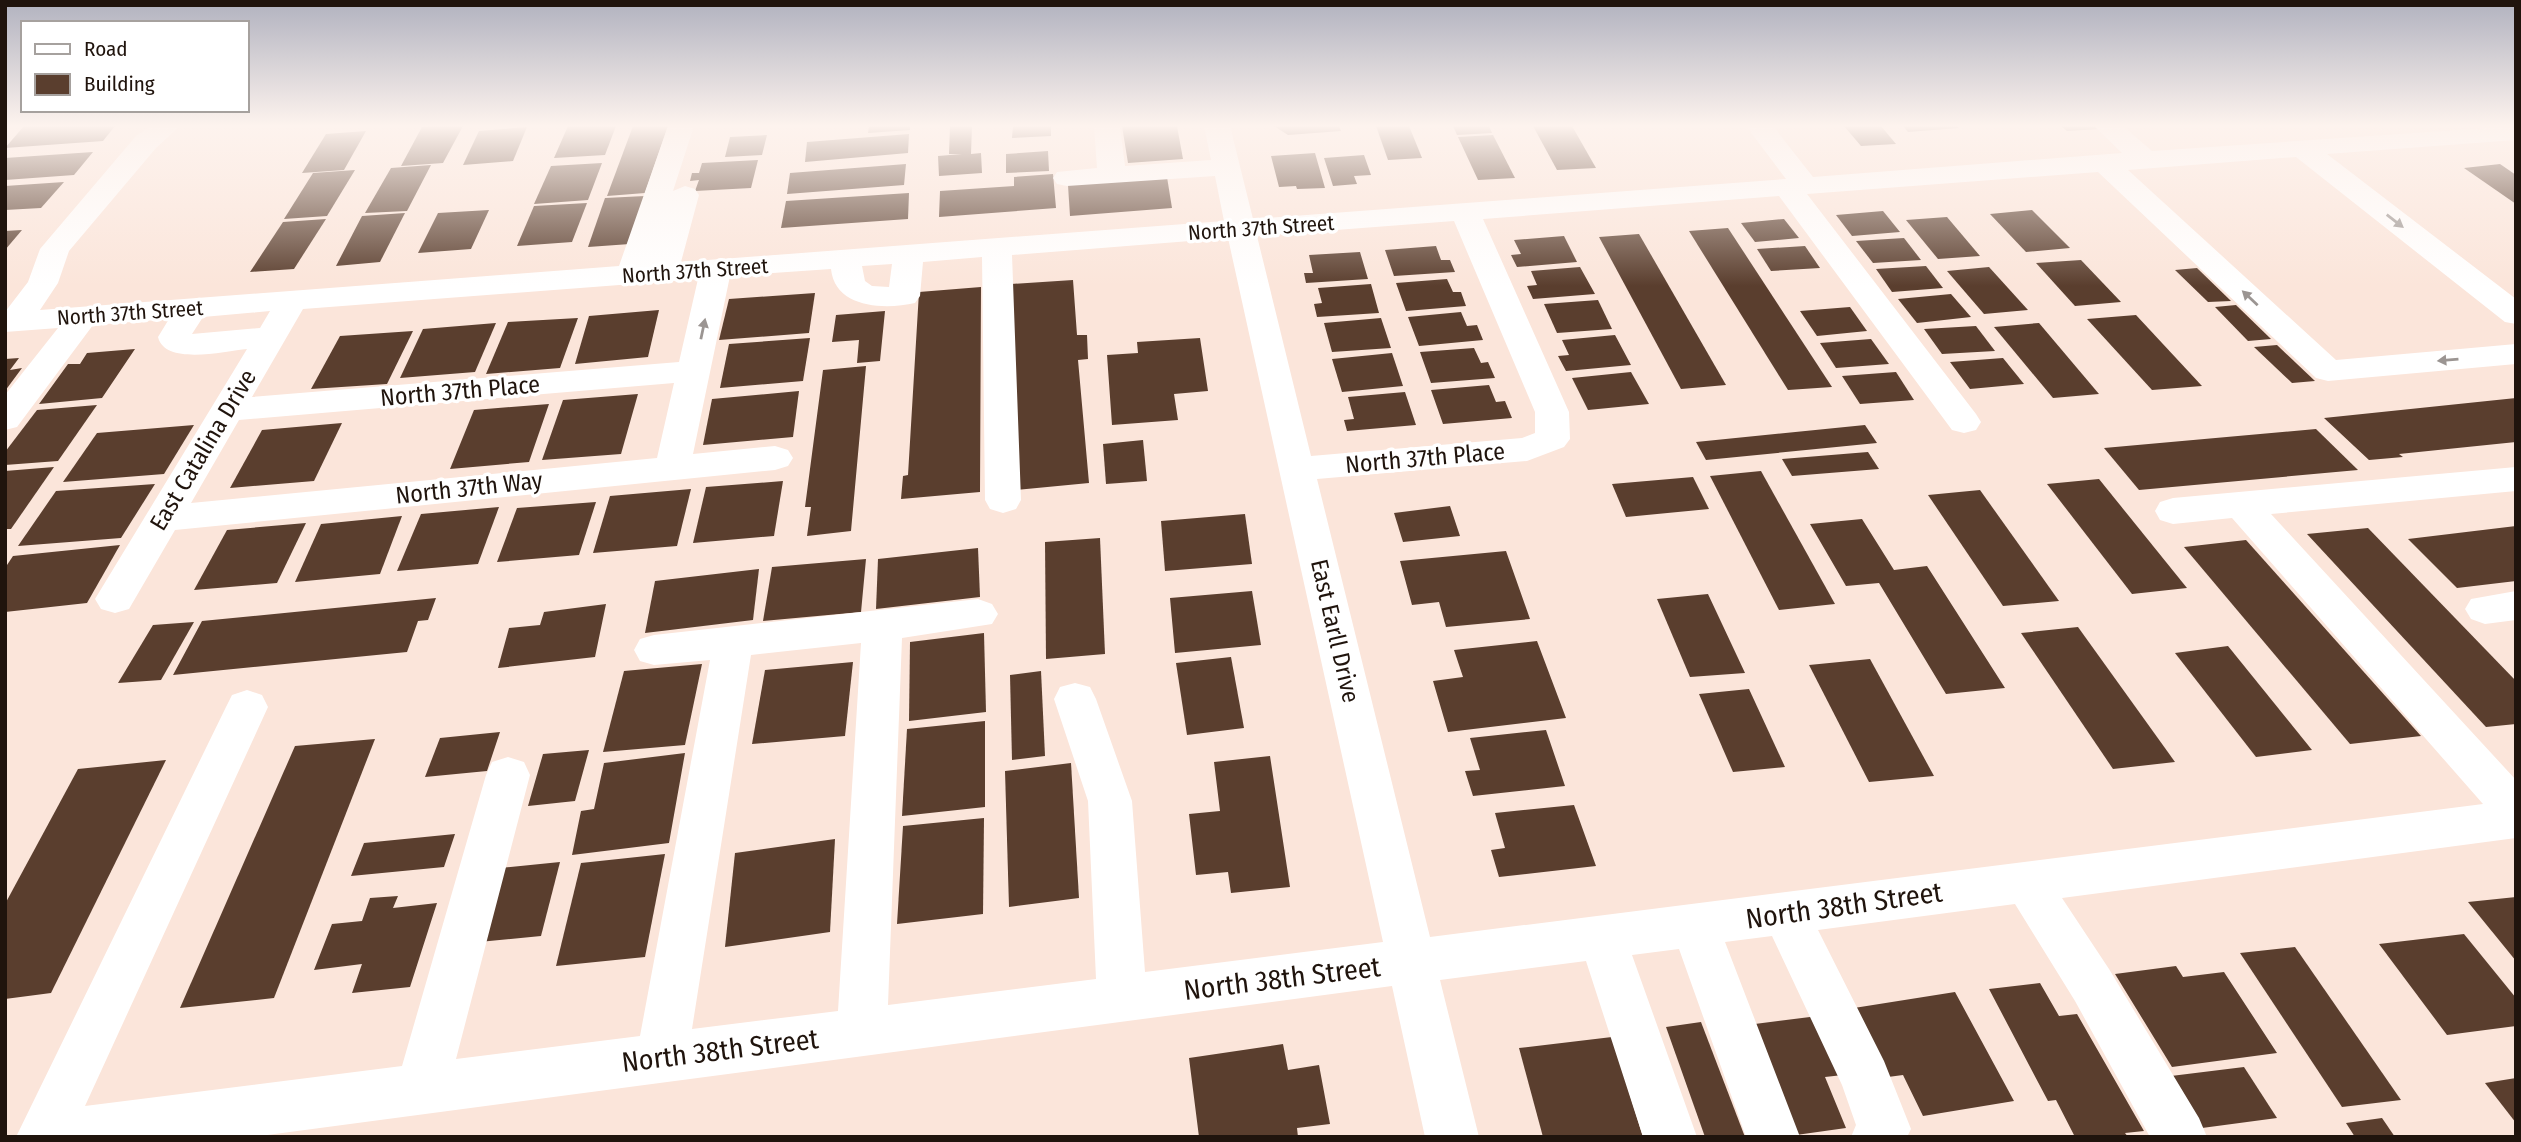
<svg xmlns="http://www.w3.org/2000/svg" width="2521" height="1142" font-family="'Fira Sans Condensed',sans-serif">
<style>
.building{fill:#5a3e2e}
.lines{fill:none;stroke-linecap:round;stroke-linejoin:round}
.minor{fill:#fff;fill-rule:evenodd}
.oneway{fill:#9b9592}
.labels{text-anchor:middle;stroke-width:7;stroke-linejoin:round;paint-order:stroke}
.far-street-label{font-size:21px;fill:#20140d;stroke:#fff}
.street-label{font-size:24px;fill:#20140d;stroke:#fff}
.near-street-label{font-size:28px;fill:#20140d;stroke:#fff}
</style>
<rect width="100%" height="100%" fill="#fbe5da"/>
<g class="building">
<path d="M24 126H115L103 141 5 148Z"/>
<path d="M463 126 443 163 401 166 422 127Z"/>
<path d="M568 126H616L605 155 554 158Z"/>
<path d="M633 126H668L645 193 607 196Z"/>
<path d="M869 126H910V130L868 133Z"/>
<path d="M950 126H972L971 154 981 153 982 173 939 176 938 156 962 154H949Z"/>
<path d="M1013 126H1051V136L1012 138Z"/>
<path d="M1122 126H1177L1183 159 1128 163Z"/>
<path d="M1274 126H1339L1341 131 1288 135Z"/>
<path d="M1376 126H1409L1422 158 1388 160Z"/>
<path d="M1453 126H1489L1492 133 1457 135Z"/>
<path d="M1533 126H1572L1596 168 1557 170Z"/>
<path d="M1844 126H1881L1896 144 1861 146Z"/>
<path d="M1903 126H1956L1959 128 1908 132Z"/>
<path d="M2061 126H2098L2101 129 2067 131Z"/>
<path d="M527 127 513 161 463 165 479 131Z"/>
<path d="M366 131 344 170 302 173 326 134Z"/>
<path d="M909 134 908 153 805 162 807 142Z"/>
<path d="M767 135 762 155 725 157 730 137Z"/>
<path d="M1493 135 1515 178 1478 180 1458 137Z"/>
<path d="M1048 151 1049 171 1006 173V154Z"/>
<path d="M93 152 74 175 5 180V158Z"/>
<path d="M1315 153 1325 188 1297 189 1296 186 1279 187 1271 156Z"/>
<path d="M1364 155 1371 175 1354 176 1357 184 1333 186 1324 158Z"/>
<path d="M758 160 751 188 695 191 699 180 690 181 692 173H699L702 163Z"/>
<path d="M602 163 588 200 534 204 551 166Z"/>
<path d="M906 164 904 185 787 194 790 173Z"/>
<path d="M2500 164 2516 175V204L2464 168Z"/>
<path d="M431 165 407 211 365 213 391 168Z"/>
<path d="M355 170 327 216 284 219 313 173Z"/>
<path d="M1053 174 1056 208 939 217 940 191 1014 186V177Z"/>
<path d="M1167 177 1172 208 1070 216 1068 185Z"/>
<path d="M64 182 41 208 5 210V186Z"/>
<path d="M909 193 908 219 781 228 786 201Z"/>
<path d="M645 196 630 244 588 247 605 198Z"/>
<path d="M587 203 572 242 517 246 534 206Z"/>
<path d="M489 210 471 249 418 253 438 213Z"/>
<path d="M2032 210 2070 248 2026 252 1990 214Z"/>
<path d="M1883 211 1900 232 1852 236 1836 215Z"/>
<path d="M405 213 380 262 336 266 362 216Z"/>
<path d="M1947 217 1980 256 1938 259 1906 220Z"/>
<path d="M326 219 294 269 250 272 283 222Z"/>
<path d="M1784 219 1799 238 1755 242 1741 223Z"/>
<path d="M1728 228 1832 387 1788 390 1689 231Z"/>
<path d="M22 230 5 250V231Z"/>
<path d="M1639 234 1726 385 1681 389 1599 237Z"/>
<path d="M1564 236 1577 262 1517 267 1511 255 1521 254 1514 240Z"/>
<path d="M1904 238 1921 260 1873 263 1856 241Z"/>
<path d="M1436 246 1441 260H1450L1455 272 1394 276 1385 250Z"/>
<path d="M1805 246 1820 268 1771 271 1757 249Z"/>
<path d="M1360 252 1368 279 1306 283 1304 273H1313L1309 255Z"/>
<path d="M2081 260 2121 302 2075 306 2036 263Z"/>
<path d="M1926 266 1943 288 1892 292 1876 269Z"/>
<path d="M1580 267 1595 294 1533 299 1527 286 1537 285 1531 271Z"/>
<path d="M1989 267 2028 310 1984 314 1947 271Z"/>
<path d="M2197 268 2231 301 2208 302 2175 270Z"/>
<path d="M1447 279 1453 292H1461L1466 306 1406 311 1396 283Z"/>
<path d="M1073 280 1077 335H1087L1088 359 1078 360 1089 483 1015 490 1011 284Z"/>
<path d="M1371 284 1379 313 1317 317 1314 304 1322 303 1318 288Z"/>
<path d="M981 287 980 492 901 499 903 476 908 475 919 292Z"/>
<path d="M815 293 809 333 719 340 729 299Z"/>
<path d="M1951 294 1971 317 1917 323 1898 299Z"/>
<path d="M1598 300 1612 329 1557 333 1544 304Z"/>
<path d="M2236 305 2271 339 2248 341 2215 307Z"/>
<path d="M1850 307 1867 331 1817 336 1800 311Z"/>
<path d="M659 310 648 357 575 364 589 316Z"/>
<path d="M885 311 880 361 857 363 859 340 832 342 836 315Z"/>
<path d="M1461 312 1467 326 1477 325 1483 340 1419 346 1408 317Z"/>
<path d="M2136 315 2202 386 2152 390 2087 319Z"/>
<path d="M578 318 560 368 486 374 508 322Z"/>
<path d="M1381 318 1391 348 1332 352 1324 323Z"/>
<path d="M496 323 475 372 400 378 423 329Z"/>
<path d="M2039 323 2099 394 2053 398 1994 327Z"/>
<path d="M1976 326 1995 351 1942 354 1924 329Z"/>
<path d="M413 331 387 384 311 389 340 336Z"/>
<path d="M1615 335 1631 365 1566 371 1558 356 1569 355 1562 340Z"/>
<path d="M810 338 803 381 720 388 729 344Z"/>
<path d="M1200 338 1208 391 1174 394 1178 420 1112 425 1107 355 1138 353 1137 342Z"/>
<path d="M1871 339 1889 364 1836 368 1820 343Z"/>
<path d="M2277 345 2315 381 2292 383 2254 347Z"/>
<path d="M1474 348 1481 363 1488 362 1495 378 1431 383 1420 352Z"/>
<path d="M135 349 102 398 39 404 68 364H80L87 353Z"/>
<path d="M1392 353 1403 386 1342 392 1332 359Z"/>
<path d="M19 358 10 370 22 368 5 391V359Z"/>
<path d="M2003 358 2024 384 1970 389 1950 362Z"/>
<path d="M866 366 851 531 807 536 811 507H805L823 370Z"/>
<path d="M1631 372 1649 404 1588 410 1572 378Z"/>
<path d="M1896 372 1914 400 1860 404 1842 376Z"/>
<path d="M1489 385 1496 402 1505 401 1512 418 1443 424 1431 390Z"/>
<path d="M799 391 793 437 703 445 712 399Z"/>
<path d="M1405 392 1416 425 1347 431 1344 420 1354 419 1348 397Z"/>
<path d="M638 394 621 454 542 460 563 400Z"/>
<path d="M2516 398V442L2399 454 2403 457 2369 460 2324 418Z"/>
<path d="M549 404 529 462 450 469 474 410Z"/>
<path d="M97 405 58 461 5 465V452L37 410Z"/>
<path d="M342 423 314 481 230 488 262 430Z"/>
<path d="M194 425 164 474 63 482 97 433Z"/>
<path d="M1865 425 1877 443 1706 460 1696 442Z"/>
<path d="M2316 429 2358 470 2139 490 2104 448Z"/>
<path d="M1143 440 1147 481 1106 484 1103 444Z"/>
<path d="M1868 452 1879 469 1792 476 1782 459Z"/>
<path d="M54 467 11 529H5V471Z"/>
<path d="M1761 471 1835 604 1779 610 1710 476Z"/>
<path d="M1693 477 1709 509 1626 517 1612 484Z"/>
<path d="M2099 479 2187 588 2132 594 2047 484Z"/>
<path d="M783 481 774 536 693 543 706 487Z"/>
<path d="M155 484 121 538 18 546 56 491Z"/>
<path d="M691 489 677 546 593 553 610 496Z"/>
<path d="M1980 490 2059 601 2003 606 1928 495Z"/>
<path d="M596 502 579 555 497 562 517 508Z"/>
<path d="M1450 506 1460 536 1403 542 1394 513Z"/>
<path d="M499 507 478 564 397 571 421 514Z"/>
<path d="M1245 514 1252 564 1165 571 1161 521Z"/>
<path d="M402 516 380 574 295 582 321 524Z"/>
<path d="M1862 519 1894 570 1927 566 2005 688 1946 694 1879 583 1846 586 1810 524Z"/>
<path d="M306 523 277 583 194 590 227 530Z"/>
<path d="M2516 526V581L2457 588 2408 539Z"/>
<path d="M2368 528 2516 681V724L2486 727 2307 534Z"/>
<path d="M1100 538 1105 654 1046 659 1045 542Z"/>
<path d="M2246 540 2421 736 2350 744 2184 547Z"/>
<path d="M120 545 87 603 5 612V568L13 556Z"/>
<path d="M978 548 980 597 876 609 878 559Z"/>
<path d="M1506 551 1530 619 1446 627 1439 602 1412 605 1400 561Z"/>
<path d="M866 559 861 612 763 621 772 567Z"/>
<path d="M759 569 753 620 645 633 655 581Z"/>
<path d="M1252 591 1261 645 1175 653 1170 598Z"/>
<path d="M1708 594 1745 673 1690 677 1657 599Z"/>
<path d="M436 598 428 620 418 621 407 652 173 675 202 621Z"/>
<path d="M606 604 595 657 498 668 509 628 540 625 544 612Z"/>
<path d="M194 622 161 680 118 683 153 625Z"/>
<path d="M2078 627 2175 762 2113 769 2021 633Z"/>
<path d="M984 633 986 712 909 721 910 642Z"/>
<path d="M1537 641 1566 718 1448 732 1433 681 1463 677 1454 650Z"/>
<path d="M2228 646 2312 750 2256 757 2175 653Z"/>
<path d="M1231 657 1244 728 1187 735 1176 663Z"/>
<path d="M1870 659 1934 776 1869 782 1809 665Z"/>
<path d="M853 662 845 736 752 744 765 670Z"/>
<path d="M702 664 685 745 603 752 624 671Z"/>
<path d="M1041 671 1045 756 1012 760 1010 675Z"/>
<path d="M1749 689 1785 767 1733 772 1699 694Z"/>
<path d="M985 721V807L902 816 907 729Z"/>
<path d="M1546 730 1565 786 1473 796 1465 771 1480 770 1470 738Z"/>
<path d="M500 732 487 771 425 777 440 738Z"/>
<path d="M375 739 274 998 180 1008 295 746Z"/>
<path d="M589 750 575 801 528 806 543 754Z"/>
<path d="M685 753 669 843 572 855 581 811 594 809 604 763Z"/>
<path d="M1270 756 1290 887 1231 893 1228 872 1196 875 1189 814 1220 811 1214 762Z"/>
<path d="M166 760 51 993 5 999V904L78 769Z"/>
<path d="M1071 763 1079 898 1009 907 1005 771Z"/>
<path d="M1574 805 1596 866 1499 877 1491 850 1505 848 1495 813Z"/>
<path d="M984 818 983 914 897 924 903 826Z"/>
<path d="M455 834 444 867 351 876 364 843Z"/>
<path d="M835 839 830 932 725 947 735 853Z"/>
<path d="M665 854 645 957 556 966 581 863Z"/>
<path d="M560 862 541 936 479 942 500 868Z"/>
<path d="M398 896 393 908 437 903 410 987 352 993 362 964 314 970 332 924 362 921 370 898Z"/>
<path d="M2516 897V961L2468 902Z"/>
<path d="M2464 934 2516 998V1026L2447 1035 2379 944Z"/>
<path d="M2295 947 2401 1100 2342 1107 2240 953Z"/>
<path d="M2176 966 2183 977 2224 972 2277 1053 2172 1067 2115 974Z"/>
<path d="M2040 983 2059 1016 2077 1014 2144 1131 2125 1133 2128 1137H2075L2056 1100 2048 1101 1989 989Z"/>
<path d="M1955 992 2014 1101 1923 1116 1903 1075 1888 1077 1854 1008Z"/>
<path d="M1818 1016 1843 1075 1825 1077 1846 1128 1789 1136 1747 1025Z"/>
<path d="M1701 1022 1745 1137H1705L1666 1027Z"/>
<path d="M1612 1037 1643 1137H1543L1519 1048Z"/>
<path d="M1283 1044 1288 1070 1319 1065 1330 1124 1297 1128 1298 1137H1199L1189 1058Z"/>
<path d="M2244 1067 2277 1118 2202 1128 2171 1076Z"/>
<path d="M2516 1078V1123L2485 1083Z"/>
<path d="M2382 1118 2395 1137H2355L2346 1123Z"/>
</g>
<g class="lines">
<g class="minor">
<path d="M151 126H180L156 148 69 251 58 283 40 310 619 266 668 126H694L673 191 685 186 695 189 699 195 681 262 1224 221 1215 176 1067 186 1057 184 1053 178 1057 172 1097 168 1094 126H1120L1125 166 1211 160 1204 126H1230L1253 219 1786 179 1746 126H1773L1813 177 2122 153 2094 126H2123L2152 151 2516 126V140L2327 154 2516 299V324L2505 322 2296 157 2128 170 2336 360 2516 344V364L2328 381 2316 378 2098 172 1807 194 1976 414 1981 422 1976 430 1964 433 1952 430 1779 196 1483 219 1569 412 1570 439 1564 447 1527 461 1317 479 1430 937 2483 804 2232 518 2173 524 2160 520 2155 511 2160 502 2173 498 2516 467V491L2271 514 2516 780V838L2062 898 2109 969 2199 1118 2207 1137H2150L2075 1001 2015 904 1818 930 1884 1061 1911 1129 1907 1137H1851L1856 1125 1842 1085 1772 936 1725 942 1800 1137H1746L1679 949 1632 955 1697 1137H1643L1586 961 1440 980 1479 1137H1425L1392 986 252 1137H16L226 707 232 695 247 690 262 695 268 707 85 1106 402 1066 486 775 492 762 508 757 524 762 530 775 456 1059 640 1036 710 660 654 665 640 661 634 650 640 639 654 635 978 599 992 604 998 614 992 624 902 638 888 1005 1096 979 1088 801 1054 699 1060 687 1075 683 1090 687 1096 699 1132 801 1145 972 1383 942 1228 238 1012 255 1021 500 1016 509 1003 513 990 509 985 500 982 257 923 262 920 296 915 303C884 310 835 308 831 269L730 276 693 454 775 446 788 450 793 458 788 466 775 470 175 530 129 609 115 613 101 609 95 599 247 349C225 351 165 366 158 337L169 319 93 325 17 427 5 430V395L58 328 5 332V312L28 282 40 249 136 136ZM1454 221 1535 412V433L1522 438 1311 456 1257 236ZM892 264 889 287 872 286 865 281 862 266ZM698 279 679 362 252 397 303 309ZM270 311 260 328 192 334 203 317ZM674 383 657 458 191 503 239 420ZM861 643 838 1011 692 1029 751 655Z"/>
<path d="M2516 591V620L2485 624 2471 619 2465 609 2471 599Z"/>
</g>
</g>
<defs><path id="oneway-solid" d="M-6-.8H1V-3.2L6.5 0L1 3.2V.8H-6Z" transform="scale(1.75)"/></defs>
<g class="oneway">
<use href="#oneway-solid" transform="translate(2395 221) rotate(38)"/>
<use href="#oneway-solid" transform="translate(2250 298) rotate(-137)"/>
<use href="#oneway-solid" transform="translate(703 329) rotate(-78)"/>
<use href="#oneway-solid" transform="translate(2448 360) rotate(175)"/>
</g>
<linearGradient id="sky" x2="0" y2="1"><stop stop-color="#b1b2bf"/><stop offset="0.44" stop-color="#fdf3ee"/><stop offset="1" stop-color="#fdf3ee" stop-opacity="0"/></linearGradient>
<rect width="2521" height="286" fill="url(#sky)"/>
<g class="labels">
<g class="far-street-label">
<text transform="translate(1261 228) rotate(-4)" y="7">North 37th Street</text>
<text transform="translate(695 271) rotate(-4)" y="7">North 37th Street</text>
<text transform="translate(130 313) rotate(-4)" y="7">North 37th Street</text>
</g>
<g class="street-label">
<text transform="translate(460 391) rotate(-5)" y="8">North 37th Place</text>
<text transform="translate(203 450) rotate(-59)" y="8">East Catalina Drive</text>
<text transform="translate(1425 458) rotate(-5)" y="8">North 37th Place</text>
<text transform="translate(469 488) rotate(-6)" y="8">North 37th Way</text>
<text transform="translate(1335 631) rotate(77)" y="8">East Earll Drive</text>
</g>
<g class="near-street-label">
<text transform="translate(1844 905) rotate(-8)" y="10">North 38th Street</text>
<text transform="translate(1282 978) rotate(-7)" y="10">North 38th Street</text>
<text transform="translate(720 1050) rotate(-7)" y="10">North 38th Street</text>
</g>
</g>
<rect width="2521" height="1142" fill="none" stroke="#20140d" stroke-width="14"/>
<rect x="21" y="21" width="228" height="91" fill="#ffffff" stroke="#a6a19e" stroke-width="2"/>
<rect x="35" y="44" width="35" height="10" fill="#ffffff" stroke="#a6a19e" stroke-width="2"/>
<text x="84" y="56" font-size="21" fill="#20140d">Road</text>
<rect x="35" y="74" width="35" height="21" fill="#5a3e2e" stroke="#a6a19e" stroke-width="2"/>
<text x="84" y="91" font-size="21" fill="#20140d">Building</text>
</svg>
